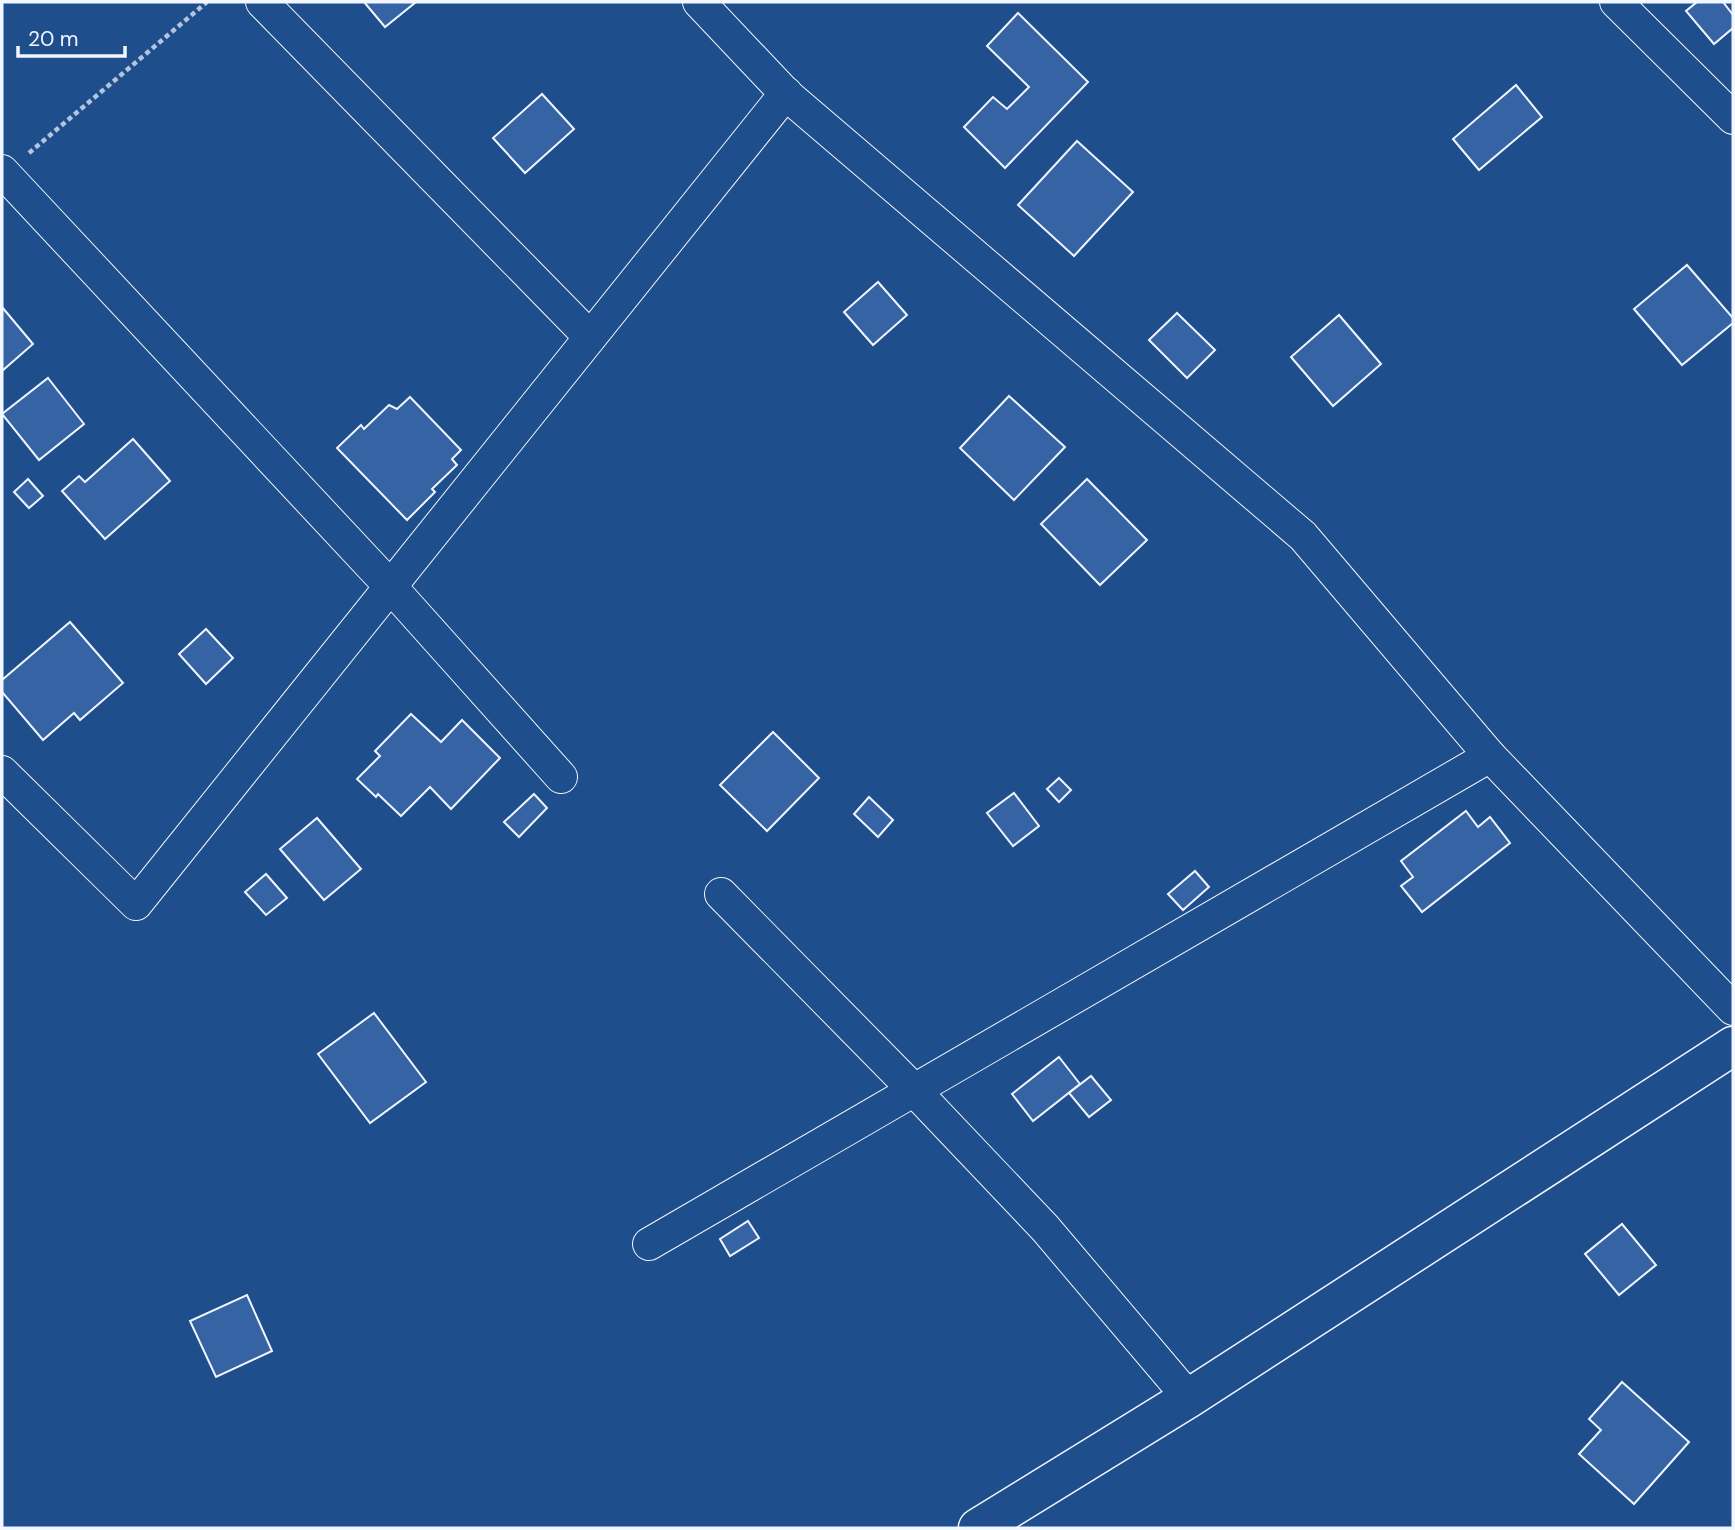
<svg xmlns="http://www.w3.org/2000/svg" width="1735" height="1530" font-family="'DM Sans',sans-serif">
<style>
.building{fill:#3563a3;stroke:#f2f6ff;stroke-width:2}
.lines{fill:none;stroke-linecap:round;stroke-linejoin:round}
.street-casing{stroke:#f2f6ff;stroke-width:34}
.secondary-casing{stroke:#f2f6ff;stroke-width:41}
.path{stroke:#b3c4dc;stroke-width:4.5;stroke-dasharray:5 3.5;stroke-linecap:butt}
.street{stroke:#1f4e8c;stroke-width:32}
.secondary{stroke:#1f4e8c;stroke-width:38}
</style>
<rect width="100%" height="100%" fill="#1f4e8c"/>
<g class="building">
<path d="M364 2H416L385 27Z"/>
<path d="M1697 2H1723L1733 15V28L1714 44 1686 11Z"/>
<path d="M1018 13 1088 82 1005 168 964 127 993 97 1007 109 1029 87 987 46Z"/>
<path d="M1516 85 1542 117 1479 170 1453 139Z"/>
<path d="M542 94 574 129 525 173 493 138Z"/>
<path d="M1077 141 1133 192 1074 256 1018 205Z"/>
<path d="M1687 265 1733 318V323L1682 365 1634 309Z"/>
<path d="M878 282 907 315 873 345 844 312Z"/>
<path d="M2 307 33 344 2 371Z"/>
<path d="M1177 313 1215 350 1187 378 1149 340Z"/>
<path d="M1339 315 1381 364 1333 406 1291 357Z"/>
<path d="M48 378 84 424 39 460 2 414Z"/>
<path d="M1009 396 1065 447 1014 500 960 448Z"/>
<path d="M410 397 461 450 452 459 457 465 432 489 435 492 407 520 337 448 361 425 364 429 389 405 397 409Z"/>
<path d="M133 439 170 481 105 539 62 491 79 476 85 482Z"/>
<path d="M28 479 43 496 29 508 14 492Z"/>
<path d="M1087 479 1147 540 1100 585 1041 524Z"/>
<path d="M70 622 123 683 80 720 74 713 43 740 2 692V680Z"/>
<path d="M206 629 233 658 206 684 179 654Z"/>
<path d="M411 714 441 742 462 720 500 758 451 809 430 787 401 816 378 794 376 797 357 779 380 756 375 751Z"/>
<path d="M773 732 819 778 767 831 720 785Z"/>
<path d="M1059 778 1071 790 1059 802 1047 789Z"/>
<path d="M1014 793 1039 826 1013 846 987 813Z"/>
<path d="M534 794 547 808 519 837 504 822Z"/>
<path d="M869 797 893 820 878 837 854 814Z"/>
<path d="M1466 811 1478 827 1490 817 1510 843 1422 912 1401 886 1413 877 1401 861Z"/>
<path d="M317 818 361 869 324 900 280 849Z"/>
<path d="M1195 871 1209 887 1183 910 1168 894Z"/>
<path d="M266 874 287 898 266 915 245 892Z"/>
<path d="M374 1013 426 1082 370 1123 318 1054Z"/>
<path d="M1059 1057 1080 1084 1033 1121 1012 1094Z"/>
<path d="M1091 1076 1111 1100 1089 1117 1069 1093Z"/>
<path d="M748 1221 759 1238 730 1256 720 1239Z"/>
<path d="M1622 1224 1656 1265 1619 1295 1585 1254Z"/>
<path d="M247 1295 272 1351 216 1377 190 1321Z"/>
<path d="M1622 1382 1689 1442 1634 1504 1579 1454 1601 1430 1589 1419Z"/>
</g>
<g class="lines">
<g class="street-casing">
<g id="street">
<path d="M262 2 590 337"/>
<path d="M699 2 787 95 1303 536 1490 756 1733 1009"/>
<path d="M1616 2 1733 118"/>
<path d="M2 171 390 586 561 777"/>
<path d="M2 772 136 904 786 93"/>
<path d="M721 894 913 1089 1045 1228 1189 1398"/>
<path d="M649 1244 1490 756"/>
</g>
</g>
<g class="secondary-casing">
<path id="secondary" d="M978 1528 1189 1398 1733 1046"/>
</g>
<path class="path" d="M29 153 207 2"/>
<use href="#street" class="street"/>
<use href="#secondary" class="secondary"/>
</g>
<rect width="1735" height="1530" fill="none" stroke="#f2f6ff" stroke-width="7"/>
<path d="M18 46v10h107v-10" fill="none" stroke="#f2f6ff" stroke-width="3.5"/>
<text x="28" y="46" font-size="21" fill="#f2f6ff" stroke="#1f4e8c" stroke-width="5" paint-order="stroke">20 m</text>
</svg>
